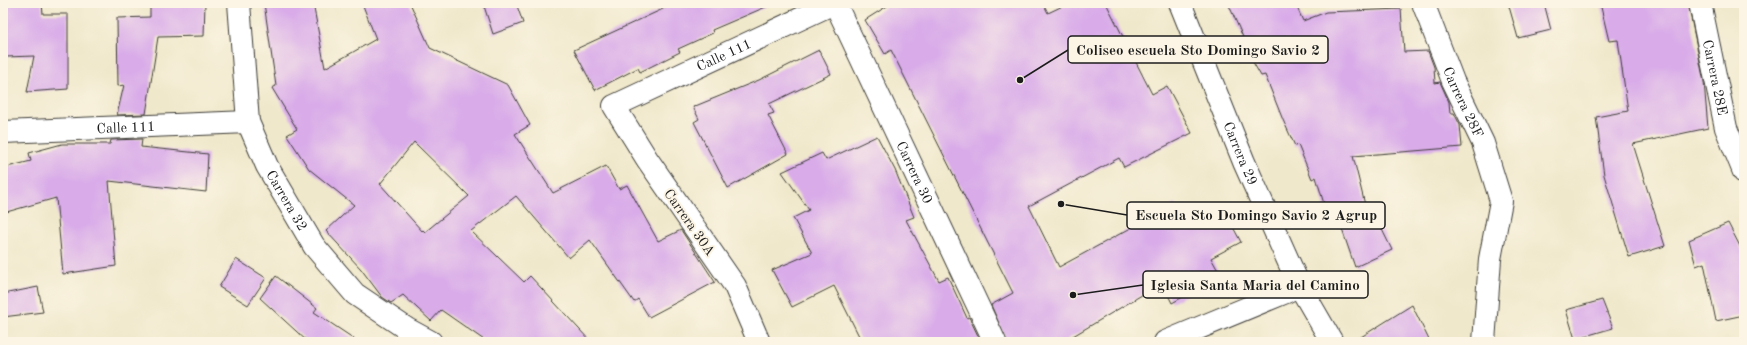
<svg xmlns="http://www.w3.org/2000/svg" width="1747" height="345" font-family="'Old Standard TT',serif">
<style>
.building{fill:#d9ace9;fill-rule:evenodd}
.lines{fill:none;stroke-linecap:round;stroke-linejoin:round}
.minor-casing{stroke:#3c3b36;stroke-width:24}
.minor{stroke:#fff;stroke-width:22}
.labels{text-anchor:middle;stroke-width:4;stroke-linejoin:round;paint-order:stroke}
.street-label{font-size:14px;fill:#1c1c1c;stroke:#fcf5e5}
.leader{fill:none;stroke:#1c1c1c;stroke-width:1.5}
.callout-dot{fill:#1c1c1c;stroke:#fcf5e5;stroke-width:1.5}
.callout{fill:#fcf5e5;stroke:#1c1c1c;stroke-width:1.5}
.callout-label{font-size:15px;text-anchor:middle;font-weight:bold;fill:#1c1c1c}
</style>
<rect width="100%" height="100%" fill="#fcf5e5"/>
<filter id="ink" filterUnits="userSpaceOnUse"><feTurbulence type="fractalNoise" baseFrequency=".025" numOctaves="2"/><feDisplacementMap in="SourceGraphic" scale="8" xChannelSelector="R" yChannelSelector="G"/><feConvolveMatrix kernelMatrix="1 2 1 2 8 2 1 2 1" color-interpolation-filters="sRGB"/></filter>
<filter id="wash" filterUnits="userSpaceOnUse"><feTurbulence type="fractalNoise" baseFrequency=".012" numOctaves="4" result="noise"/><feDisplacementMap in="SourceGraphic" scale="16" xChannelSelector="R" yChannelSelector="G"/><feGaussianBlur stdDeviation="0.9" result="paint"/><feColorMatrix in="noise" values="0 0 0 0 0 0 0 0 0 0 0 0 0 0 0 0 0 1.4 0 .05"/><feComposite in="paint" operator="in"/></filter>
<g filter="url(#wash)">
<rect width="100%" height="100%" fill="#f0e8cb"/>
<g id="blocks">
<g class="building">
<path d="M5 3H42L43 14H68V89L27 92 34 56 6 57Z"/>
<path d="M150 3H205L204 36 158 37 146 114 117 115 124 85 118 86 117 18 150 17Z"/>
<path d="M264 3H313L325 68 376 39 362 3H410L430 48 508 85 530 125 515 134 553 193 606 166 619 189 627 185 658 241 681 230 715 282 649 317 638 299 634 302 590 240 569 258 516 196 471 231 524 282 530 276 591 342H487L441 310 431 321 403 295 391 303 382 297 361 269 326 231 354 205 309 169 287 135 297 129 272 88 276 86ZM414 142 469 196 425 232 423 230 422 231 380 184Z"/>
<path d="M483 3H516L523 23 493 34Z"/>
<path d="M676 3H775L712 30 713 33 678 49 680 52 640 72 638 68 595 90 574 50Z"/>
<path d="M892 3H1043L1048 13 1069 3H1106L1152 94 1167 86 1192 133 1124 167 1119 158 1029 206 1059 267 1175 204 1188 226 1222 207 1241 242 1211 258 1221 276 1172 303 1162 283 1063 342H1007L991 305 1013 293 891 50 885 54 865 20Z"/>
<path d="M1228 3H1295L1303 21 1326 12 1401 9 1404 52 1428 51 1434 67 1435 83 1440 82 1449 102 1450 113H1454L1460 125 1462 147 1353 156 1367 213 1373 211 1392 250 1355 267 1336 212 1327 214 1316 177 1312 179 1298 145 1295 146 1283 120 1265 75 1261 76 1243 45 1246 44Z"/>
<path d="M1508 3H1544L1551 30 1518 38Z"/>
<path d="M1600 3H1688L1704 82 1708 128 1633 144 1665 246 1629 257 1604 175 1596 117 1628 111 1618 40 1609 41Z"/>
<path d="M819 50 831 74 769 104 774 113 768 115 788 154 728 188 694 122 699 119 693 107 759 80Z"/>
<path d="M877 136 895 170 914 217 906 220 939 281 948 277 967 318 969 317 981 342H862L834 286 792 307 772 270 812 253 793 218 809 210 782 172 822 153 826 160Z"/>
<path d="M142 139 141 147 208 154 206 192 109 181 116 266 63 274 56 198 3 213V168L31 161 29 153 62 144H110L111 140Z"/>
<path d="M1728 223 1744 254V315L1716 321 1704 263 1696 266 1689 240Z"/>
<path d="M236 259 266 278 248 305 219 287Z"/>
<path d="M276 276 317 308 314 312 359 342H308L260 298Z"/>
<path d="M38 287 43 312 3 317V294Z"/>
<path d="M1602 300 1613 328 1575 339 1566 310Z"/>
<path d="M1412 305 1430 342H1353Z"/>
</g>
</g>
</g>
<g filter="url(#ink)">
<use href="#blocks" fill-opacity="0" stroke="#3c3b36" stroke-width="1"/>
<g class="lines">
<g class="minor-casing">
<g id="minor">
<path id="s1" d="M239 3 248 122 267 166 314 246 355 294 407 329 431 342"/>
<path id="s2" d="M835 3 995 342"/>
<path id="s3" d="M1180 3 1244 162 1299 285 1332 342"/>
<path id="s4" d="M1423 3 1453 81 1483 143 1501 201 1490 259 1484 342"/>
<path id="s5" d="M1700 3 1726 128 1744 172"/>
<path id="s6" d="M3 132 248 122"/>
<path id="s7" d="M759 342 735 286 647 159 614 106 834 3"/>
<path d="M1165 342 1286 292 1299 285"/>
</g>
</g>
<use href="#minor" class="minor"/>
</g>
</g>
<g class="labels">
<g class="street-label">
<text dy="5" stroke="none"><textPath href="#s7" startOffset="399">Calle 111</textPath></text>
<text dy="5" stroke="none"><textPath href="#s5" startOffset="76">Carrera 28E</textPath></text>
<text dy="5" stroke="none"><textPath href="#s4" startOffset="107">Carrera 28F</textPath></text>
<text dy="5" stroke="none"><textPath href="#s6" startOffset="123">Calle 111</textPath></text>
<text dy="5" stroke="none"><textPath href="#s3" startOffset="162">Carrera 29</textPath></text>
<text dy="5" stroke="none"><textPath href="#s2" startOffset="187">Carrera 30</textPath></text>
<text dy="5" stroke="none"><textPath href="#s1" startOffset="207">Carrera 32</textPath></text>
<text transform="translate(690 222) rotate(55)" y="5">Carrera 30A</text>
</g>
</g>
<path class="leader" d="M1020 80L1068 50M1061 204L1127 215M1073 295L1143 285"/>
<g class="callout-dot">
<circle cx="1020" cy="80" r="4"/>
<circle cx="1061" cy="204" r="4"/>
<circle cx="1073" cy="295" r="4"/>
</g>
<g class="callout">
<rect x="1068" y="36" width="260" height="27" rx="4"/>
<rect x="1127" y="202" width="258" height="27" rx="4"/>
<rect x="1143" y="271" width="225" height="27" rx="4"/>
</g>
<g class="callout-label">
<text x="1198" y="55">Coliseo escuela Sto Domingo Savio 2</text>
<text x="1256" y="220">Escuela Sto Domingo Savio 2 Agrup</text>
<text x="1255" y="290">Iglesia Santa Maria del Camino</text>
</g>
<rect width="1747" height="345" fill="none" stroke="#fcf5e5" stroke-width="16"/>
</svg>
